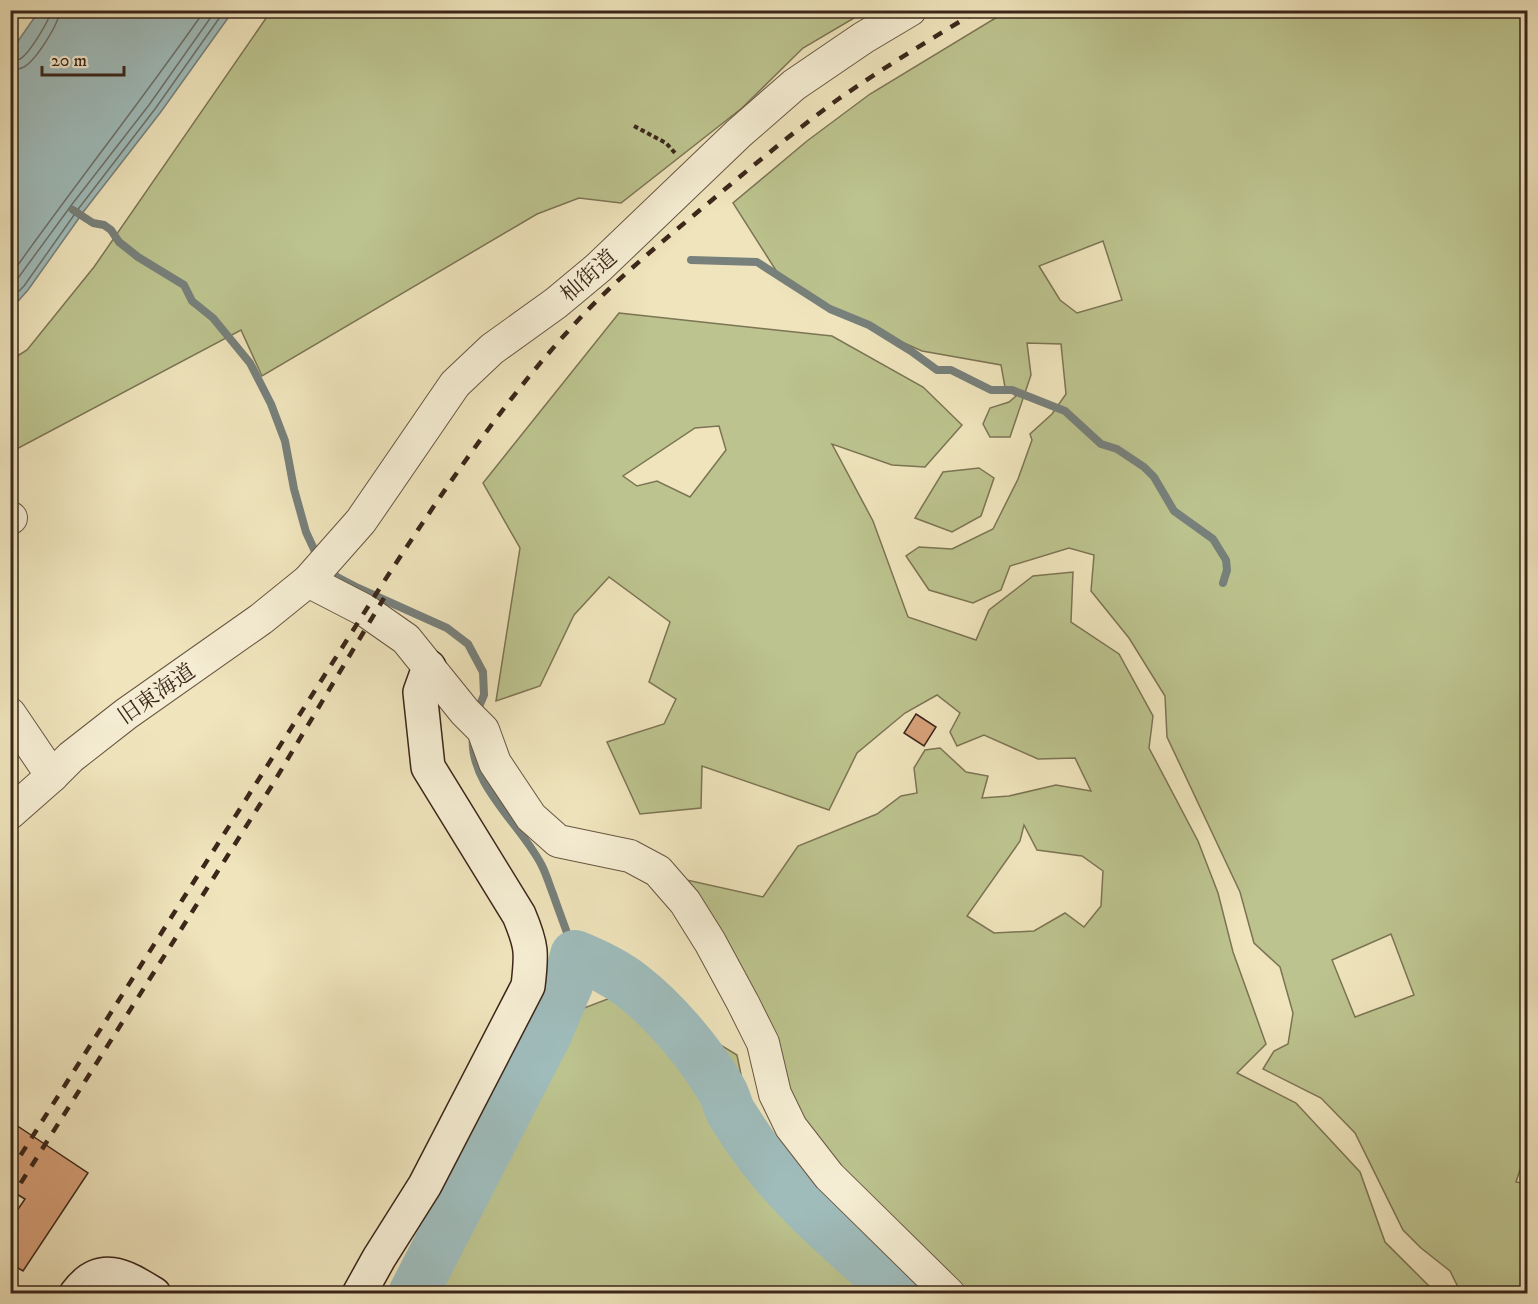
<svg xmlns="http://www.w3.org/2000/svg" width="1538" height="1304" font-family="'IM FELL DW Pica','Noto Serif JP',serif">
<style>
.green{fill:#bcc38e;stroke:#7c7454;stroke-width:1.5;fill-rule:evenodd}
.water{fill:#9fbcbb;stroke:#77807b;stroke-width:1.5}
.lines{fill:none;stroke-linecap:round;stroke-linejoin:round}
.shore{stroke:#6d716a;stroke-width:1.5}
.stream{stroke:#77807b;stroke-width:8}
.river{stroke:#9fbcbb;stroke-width:50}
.building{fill:#d7a078;stroke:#3b261a;stroke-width:1.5}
.street-casing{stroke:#685642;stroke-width:34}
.secondary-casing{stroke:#3b261a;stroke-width:36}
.path{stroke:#3b261a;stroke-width:4;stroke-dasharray:4.5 3;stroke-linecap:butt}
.street{stroke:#f5edd3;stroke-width:32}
.secondary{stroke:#f5edd3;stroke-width:33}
.rail{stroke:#3b261a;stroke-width:4.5;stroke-dasharray:10 10;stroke-linecap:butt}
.labels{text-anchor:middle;stroke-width:4.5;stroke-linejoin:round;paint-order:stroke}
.street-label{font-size:22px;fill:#3b261a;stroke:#f5edd3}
</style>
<rect width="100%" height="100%" fill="#efe4bc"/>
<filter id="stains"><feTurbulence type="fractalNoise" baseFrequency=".00333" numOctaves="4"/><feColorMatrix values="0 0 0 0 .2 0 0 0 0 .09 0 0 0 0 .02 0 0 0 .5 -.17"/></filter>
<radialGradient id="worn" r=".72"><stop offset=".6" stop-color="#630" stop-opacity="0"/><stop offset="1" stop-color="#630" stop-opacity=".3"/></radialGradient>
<g class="green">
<path d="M271 11V10L866 11 803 48 742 108 621 203 579 198 537 214 262 376 241 330 11 452V360L27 350 94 267Z"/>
<path d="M1007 11H1527L1528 1146 1516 1182 1522 1183 1527 1177V1293H1461L1450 1271 1421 1248 1403 1230 1355 1133 1321 1098 1263 1069 1274 1051 1288 1044 1293 1013 1280 967 1254 943 1240 892 1167 737 1165 696 1129 638 1091 591 1094 555 1069 548 1010 566 1001 590 973 603 929 590 906 556 919 547 952 549 993 529 1018 479 1032 440 1030 434 1052 414 1066 394 1061 344 1027 343 1031 375 1010 437H990L983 424 990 408 1009 402 1016 396 1005 387 1001 365 922 351 846 317 777 272 733 203 807 141 870 94ZM1103 241 1122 300 1077 313 1060 300 1039 266ZM1391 934 1414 995 1355 1017 1332 960Z"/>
<path d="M619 313 832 336 923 387 962 425 925 467 892 465 832 444 873 521 908 617 976 640 989 610 1033 576 1073 572 1071 622 1119 654 1153 716 1149 748 1198 841 1218 893 1233 952 1266 1044 1237 1073 1296 1103 1360 1172 1385 1242 1436 1293H958L898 1233 809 1185 785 1090 678 878 763 897 798 846 877 814 901 796 917 793 914 768 925 750 940 748 966 772 988 776 982 798 1009 796 1056 785 1091 791 1075 758 1038 759 984 735 957 746 950 732 960 713 937 695 905 713 857 753 829 810 702 766 701 808 640 814 607 742 664 724 676 699 649 682 670 622 609 577 574 615 540 686 496 701 520 548 483 483ZM719 426 726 450 690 497 657 481 637 486 623 476 695 428ZM1024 825 1037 850 1082 856 1103 871 1101 906 1084 927 1065 913 1034 931 994 933 967 916 1020 841Z"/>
<path d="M979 468 994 478 981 516 952 532 915 518 943 472Z"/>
<path d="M639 987 666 993 704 1035 737 1055 748 1109 787 1180 860 1236 923 1293H418L514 1101 563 1016Z"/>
</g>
<path class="water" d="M39 11H233L160 113 84 211 28 290 11 309V51Z"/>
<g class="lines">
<g class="shore">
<path d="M10 61C15 61 16 61 20 59 29 54 50 20 51 10"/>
<path d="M10 70C16 70 20 69 24 67 36 60 59 24 60 10"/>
<path d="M10 276C74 186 142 100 205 10"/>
<path d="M10 289 73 203 149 105 216 10"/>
<path d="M10 300 24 286 79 208 155 109 225 10"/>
</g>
<g class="stream">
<path d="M73 210 93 223 104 225 111 230 119 242 138 257 184 285 192 301 213 318 250 363 271 404 285 441 294 489 306 532 319 560"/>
<path d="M691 260 757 262 830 309 869 325 911 351 937 370H951L991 390H1012L1065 411 1101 444 1117 449 1144 467 1154 477 1174 511 1213 539 1226 560 1227 570 1223 583"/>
<path d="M328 569 337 577 358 588 447 628 468 644 483 672 484 695 476 714"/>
<path d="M473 736C468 783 521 825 541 864 546 873 549 884 553 894 560 914 568 935 575 955"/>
</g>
<path class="river" d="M413 1294 547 1034 568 985 575 955C595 963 614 972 631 985 665 1011 700 1053 721 1089 726 1096 727 1106 732 1114 744 1133 757 1153 772 1170 810 1216 856 1253 900 1294"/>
</g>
<g class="building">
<path d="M916 714 936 727 924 746 904 733Z"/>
<path d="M10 1121 88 1173 23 1271 10 1263V1221L25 1199 10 1190Z"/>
</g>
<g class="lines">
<g class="street-casing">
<g id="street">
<path d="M10 518H11"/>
<path d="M308 581 366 611 406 639 465 712 483 730 495 763 531 817 558 841 630 856 658 871 685 902 710 942 743 1003 763 1043 775 1094 791 1127 829 1176 949 1294"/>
<path d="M10 714 52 776"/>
<path d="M10 813 52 776 71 757 126 714 261 619 308 581 361 521 455 384 492 349 556 303 598 268 739 133 794 85 863 38 910 10"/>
</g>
</g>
<g class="secondary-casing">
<g id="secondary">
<path d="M76 1294C101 1260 126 1277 154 1294"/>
<path d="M359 1294 379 1258 425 1185 528 986C532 953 532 946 519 915L428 767 420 692 429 667"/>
</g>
</g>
<path class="path" d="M634 126 666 143 675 153"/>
<use href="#street" class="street"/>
<use href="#secondary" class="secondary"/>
<g class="rail">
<path d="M10 1172 383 583C443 491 505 398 581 317 619 277 663 241 706 205 749 169 792 133 837 100 883 68 931 39 979 10"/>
<path d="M10 1200 271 787 384 598"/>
</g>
</g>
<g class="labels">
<g class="street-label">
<text transform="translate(588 275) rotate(-41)" y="8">杣街道</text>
<text transform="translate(156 693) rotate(-35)" y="8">旧東海道</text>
</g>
</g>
<rect width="1538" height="1304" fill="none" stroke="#efe4bc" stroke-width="36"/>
<rect x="12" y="12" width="1514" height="1280" fill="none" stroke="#3b261a" stroke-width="3"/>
<rect x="18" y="18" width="1502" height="1268" fill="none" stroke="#3b261a" stroke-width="1.5"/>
<path d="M42 66v9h82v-9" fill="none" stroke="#3b261a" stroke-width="3"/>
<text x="51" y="66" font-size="18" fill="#3b261a" stroke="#f5edd3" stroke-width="4.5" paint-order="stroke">20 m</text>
<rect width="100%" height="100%" filter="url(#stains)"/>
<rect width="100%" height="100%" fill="url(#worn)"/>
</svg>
